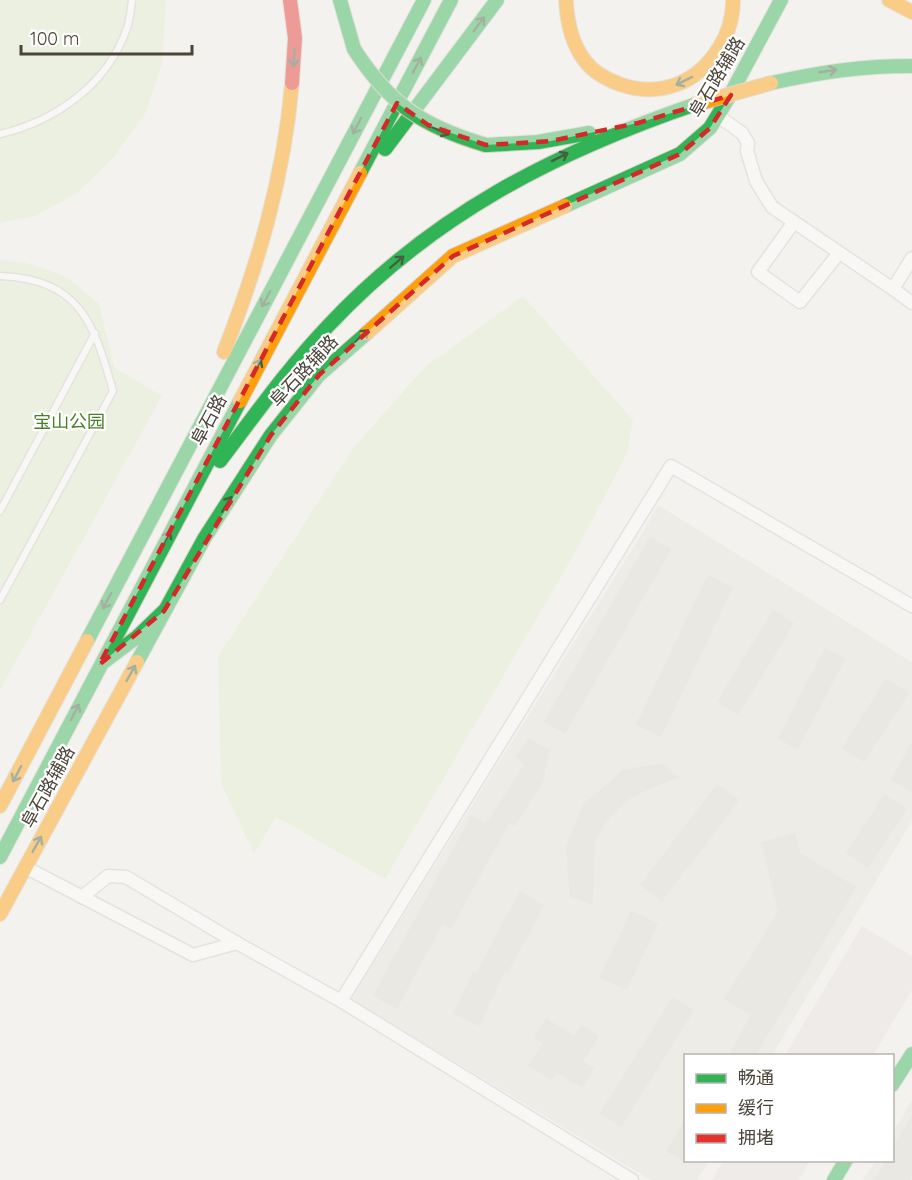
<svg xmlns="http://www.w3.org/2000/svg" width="912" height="1180" font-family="Quicksand,'Noto Sans SC',sans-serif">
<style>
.residential{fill:#e7e4dc}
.green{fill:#e1eecf}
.parking{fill:#e6e3df}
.building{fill:#dedbd6}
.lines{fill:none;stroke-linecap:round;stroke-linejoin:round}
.lane-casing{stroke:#d2d0cb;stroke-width:9}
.street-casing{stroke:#d2d0cb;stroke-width:15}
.fast-casing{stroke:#d3cfc5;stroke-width:16}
.slow-casing{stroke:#d3cfc5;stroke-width:16}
.jam-casing{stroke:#d3cfc5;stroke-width:16}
.lane{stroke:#fdfdfc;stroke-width:6}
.street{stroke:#fdfdfc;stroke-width:12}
.fast{stroke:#30b455;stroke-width:14}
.slow{stroke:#ff9f0a;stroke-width:14}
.jam{stroke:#e5322d;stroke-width:14}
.fast-bridge-casing{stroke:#ccbfa9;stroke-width:16;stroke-linecap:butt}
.slow-bridge-casing{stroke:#ccbfa9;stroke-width:16;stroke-linecap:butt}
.fast-bridge{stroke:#30b455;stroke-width:14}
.slow-bridge{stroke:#ff9f0a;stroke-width:14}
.oneway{stroke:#446040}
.marked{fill:none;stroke:#d62828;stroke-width:4.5;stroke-dasharray:12 8;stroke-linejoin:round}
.labels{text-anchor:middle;stroke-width:4.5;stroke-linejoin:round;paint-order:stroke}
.street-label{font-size:18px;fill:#4b4439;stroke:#fff}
.park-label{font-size:18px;fill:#4a7f2a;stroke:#fff}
</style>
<rect width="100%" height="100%" fill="#f4f2ee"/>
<g class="residential">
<path d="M658 505 912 662V821L772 1055 686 1056V1160L709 1161 697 1180H651L351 999 643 532Z"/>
<path d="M912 1100V1180H863L875 1161 892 1160 893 1132Z"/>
</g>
<g class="green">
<path d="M0 0H166L162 64 146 112 114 157 76 194 35 216 0 223Z"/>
<path d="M0 259 31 264 67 277 99 304 115 368 162 396 0 690Z"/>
<path d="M523 296 633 420 627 453 579 546 385 879 276 817 254 854 221 784 218 657 353 448 426 366Z"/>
</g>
<g class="parking">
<path d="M862 926 912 956V990L873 1055H785Z"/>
<path d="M723 1161V1160L810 1161 799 1180H712Z"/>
</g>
<g class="building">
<path d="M650 537 671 549 565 734 544 722Z"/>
<path d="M708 575 733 587 661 737 636 725Z"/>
<path d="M773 610 794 623 738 715 717 702Z"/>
<path d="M825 648 845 659 798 749 778 739Z"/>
<path d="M886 679 909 693 864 762 842 748Z"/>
<path d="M528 738 550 750 543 782 515 826 509 823 451 929 442 924 397 1009 373 996 471 816 486 824 524 765 516 757Z"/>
<path d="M912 742V792L891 780Z"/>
<path d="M661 763 678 777 632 797 604 824 595 843 593 905 570 897 566 848 582 806 623 770Z"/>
<path d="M717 784 739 800 662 901 640 885Z"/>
<path d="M885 794 907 809 868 868 846 853Z"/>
<path d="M795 833 800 853 856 887 755 1056H728L751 1015 724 999 778 912 761 842Z"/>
<path d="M520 891 544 905 508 972 505 971 479 1026 453 1014 473 972 476 973Z"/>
<path d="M631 911 658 923 627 990 600 978Z"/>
<path d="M673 997 694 1010 621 1127 600 1113Z"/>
<path d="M546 1018 574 1036 581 1025 599 1036 583 1061 594 1068 582 1088 556 1072 551 1080 528 1066 543 1043 534 1038Z"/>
<path d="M912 1116V1176L910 1180H874L886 1161H892V1149Z"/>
<path d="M686 1118V1162L666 1151Z"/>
</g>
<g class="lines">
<g class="lane-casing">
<g id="lane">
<path d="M0 134C56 121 108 84 127 28 130 19 131 9 132 0"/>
<path d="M0 276C80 279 94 323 113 391L0 600"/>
<path d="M0 511 95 333"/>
</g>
</g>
<g class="street-casing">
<g id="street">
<path d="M718 116 742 133 748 143 747 151 756 181 772 207 893 289 912 258"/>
<path d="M794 222 758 272 800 302 839 253"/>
<path d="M893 289 912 303"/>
<path d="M25 867 193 955 237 943"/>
<path d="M82 897 108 876 126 877 237 943 341 1001 632 1180"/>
<path d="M341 1001 671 466 912 606"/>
</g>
</g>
<g class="fast-casing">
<g id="fast">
<path d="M340 0 354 49"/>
<path d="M771 83C822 72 860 66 912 66"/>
<path d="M486 145 538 142 589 133"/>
<path d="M385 149 497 0"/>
<path d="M360 173 451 0"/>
<path d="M565 206 680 154 710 128 729 97 781 0"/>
<path d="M220 461C255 415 288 368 328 326 432 215 553 153 696 104"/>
<path d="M87 641 424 0"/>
<path d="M105 661 137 637 164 611"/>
<path d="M137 662 204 539 271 435 319 375 367 333"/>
<path d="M0 857 240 401"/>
<path d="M892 1085 912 1054"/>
<path d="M834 1180 846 1160"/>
</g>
</g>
<g class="slow-casing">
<g id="slow">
<path d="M566 0C567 22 571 43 585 61 593 72 606 79 619 84 659 98 697 84 719 48 728 34 733 17 733 0"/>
<path d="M889 0 912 12"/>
<path d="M367 333 453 256 565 206"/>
<path d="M224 352C258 265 284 177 292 83"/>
<path d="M240 401 360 173"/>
<path d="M0 806 87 641"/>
<path d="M0 914 137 662"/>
</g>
</g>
<g class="jam-casing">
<path id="jam" d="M290 0 295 38 292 83"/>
</g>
<use href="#lane" class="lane"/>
<use href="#street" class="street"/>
<use href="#fast" class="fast"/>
<use href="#slow" class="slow"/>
<use href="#jam" class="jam"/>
<g class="fast-bridge-casing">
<path id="fast-bridge" d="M354 49C390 105 422 126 486 145"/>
</g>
<g class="slow-bridge-casing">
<path id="slow-bridge" d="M696 104 771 83"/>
</g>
<use href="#fast-bridge" class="fast-bridge"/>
<use href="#slow-bridge" class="slow-bridge"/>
</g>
<defs><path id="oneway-shaft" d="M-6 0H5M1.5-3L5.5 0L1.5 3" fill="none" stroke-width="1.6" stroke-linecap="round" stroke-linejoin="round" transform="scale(1.5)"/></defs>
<g class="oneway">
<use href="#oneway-shaft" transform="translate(479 24) rotate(-54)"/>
<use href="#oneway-shaft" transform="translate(294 58) rotate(93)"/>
<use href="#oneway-shaft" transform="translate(417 65) rotate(-62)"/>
<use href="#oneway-shaft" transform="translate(828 71) rotate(-8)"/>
<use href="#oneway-shaft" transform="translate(684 81) rotate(153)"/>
<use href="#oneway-shaft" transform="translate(357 126) rotate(118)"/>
<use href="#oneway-shaft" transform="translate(441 131) rotate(24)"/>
<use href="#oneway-shaft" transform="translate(560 157) rotate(-27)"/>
<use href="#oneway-shaft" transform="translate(397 262) rotate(-41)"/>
<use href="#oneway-shaft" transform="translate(266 299) rotate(118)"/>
<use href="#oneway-shaft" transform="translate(362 336) rotate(-42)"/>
<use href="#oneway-shaft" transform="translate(257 367) rotate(-62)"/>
<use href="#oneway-shaft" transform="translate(227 504) rotate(-58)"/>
<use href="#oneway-shaft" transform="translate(166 539) rotate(-62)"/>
<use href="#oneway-shaft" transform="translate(107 601) rotate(118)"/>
<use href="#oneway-shaft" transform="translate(131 673) rotate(-61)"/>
<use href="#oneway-shaft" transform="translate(75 712) rotate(-63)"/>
<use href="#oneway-shaft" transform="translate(17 774) rotate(118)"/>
<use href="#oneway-shaft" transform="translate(37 844) rotate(-61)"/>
</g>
<path d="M0 0H912V1180H0ZM731 95 710 128 680 154 453 256 364 335 319 375 271 435 164 611 99 665 397 103 428 125 486 145 551 141 638 123Z" fill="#f4f2ee" fill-opacity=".55" fill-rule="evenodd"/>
<path class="marked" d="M731 95 710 128 680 154 453 256 364 335 319 375 271 435 164 611 99 665 397 103 428 125 486 145 551 141 638 123Z"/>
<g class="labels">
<g class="street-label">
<text transform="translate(717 77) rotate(-59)" y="6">阜石路辅路</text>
<text transform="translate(304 371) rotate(-47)" y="6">阜石路辅路</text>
<text transform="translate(209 420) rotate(-62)" y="6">阜石路</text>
<text transform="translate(48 787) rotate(-61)" y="6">阜石路辅路</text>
</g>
<g class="park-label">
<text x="69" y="428">宝山公园</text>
</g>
</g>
<rect x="684" y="1054" width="210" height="108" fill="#ffffff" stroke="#b7b4b0" stroke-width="1.5"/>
<rect x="696" y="1074" width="30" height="9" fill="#30b455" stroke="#b7b4b0" stroke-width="1.5"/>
<text x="738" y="1084" font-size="18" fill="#4b4439">畅通</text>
<rect x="696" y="1104" width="30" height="9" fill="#ff9f0a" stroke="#b7b4b0" stroke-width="1.5"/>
<text x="738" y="1114" font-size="18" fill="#4b4439">缓行</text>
<rect x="696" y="1134" width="30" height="9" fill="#e5322d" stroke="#b7b4b0" stroke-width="1.5"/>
<text x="738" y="1144" font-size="18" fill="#4b4439">拥堵</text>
<path d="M21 45v9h171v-9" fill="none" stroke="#4b4439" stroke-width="3"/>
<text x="30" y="45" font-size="18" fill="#4b4439" stroke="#ffffff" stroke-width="4.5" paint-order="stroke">100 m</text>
</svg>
